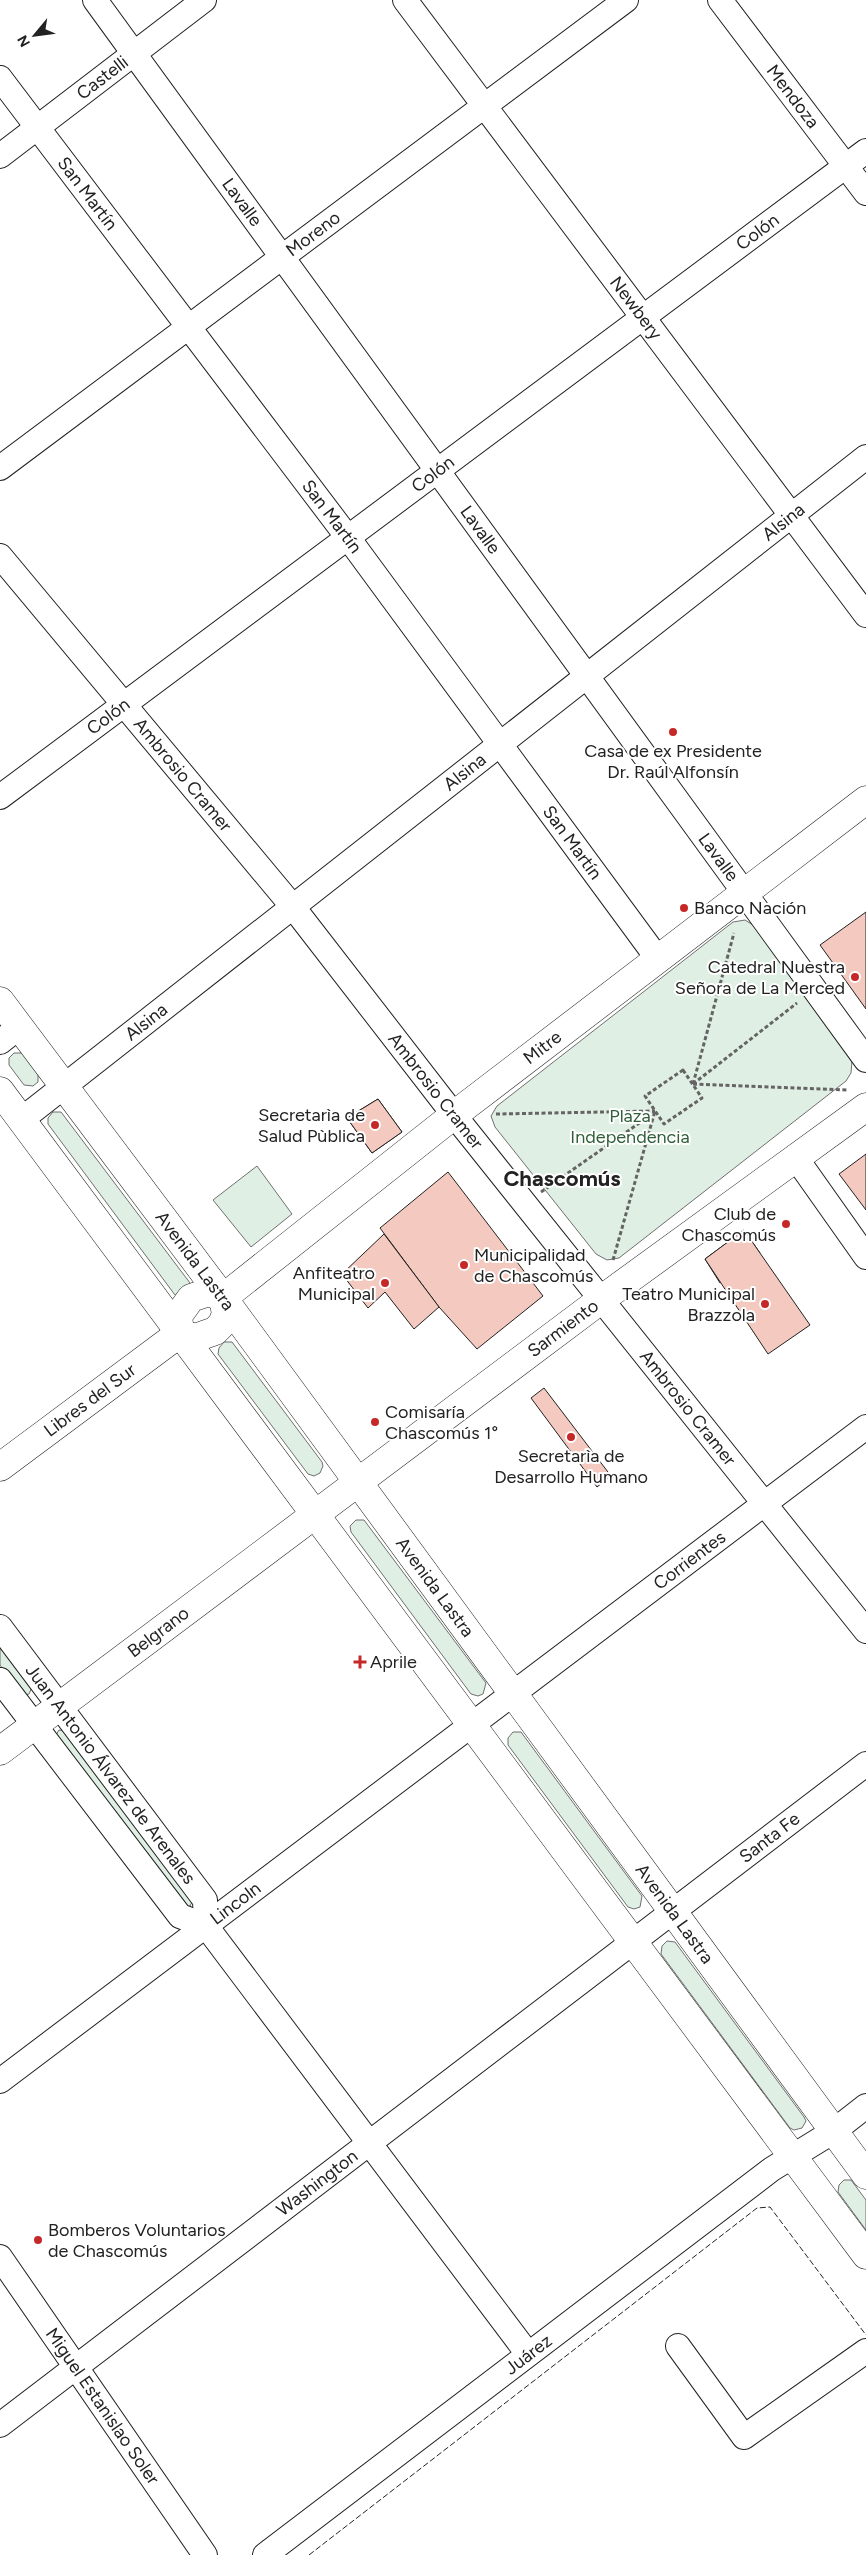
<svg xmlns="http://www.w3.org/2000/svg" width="866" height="2555" font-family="Figtree,sans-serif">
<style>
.green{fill:#e0efe3;stroke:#6f6f6f}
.building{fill:#f3c9c0;stroke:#222}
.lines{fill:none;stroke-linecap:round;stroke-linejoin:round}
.minor-casing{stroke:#222;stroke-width:26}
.major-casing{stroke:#222;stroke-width:29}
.path{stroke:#646464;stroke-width:3;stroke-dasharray:4 2.5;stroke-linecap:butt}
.minor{stroke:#fff;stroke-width:24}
.major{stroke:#fff;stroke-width:28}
.fence{stroke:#222;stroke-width:1;stroke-dasharray:6 2.5;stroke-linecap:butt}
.poi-dot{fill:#c62828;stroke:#fff;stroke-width:2}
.labels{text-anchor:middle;stroke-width:4;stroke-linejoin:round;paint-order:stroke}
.street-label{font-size:18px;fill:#222;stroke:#fff}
.poi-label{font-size:18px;fill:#222;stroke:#fff;text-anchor:start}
.park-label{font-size:18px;fill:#2f5e38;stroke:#fff}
.district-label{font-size:22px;font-weight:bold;fill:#222;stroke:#fff}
</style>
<rect width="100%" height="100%" fill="#fff"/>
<g class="green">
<path d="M745 920 753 925 852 1061 851 1073 846 1081 619 1258 607 1260 596 1254 495 1127 491 1116 497 1106 733 922Z"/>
<path d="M14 1053H22L38 1074V1082L33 1086 24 1085 9 1065V1058Z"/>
<path d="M53 1112H61L190 1283 191 1288 180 1297 175 1295 48 1124V1118Z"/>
<path d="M257 1166 292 1214 251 1247 213 1200Z"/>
<path d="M224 1342H232L322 1462 323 1466 320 1473 314 1476 308 1474 218 1354 219 1348Z"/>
<path d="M356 1520H364L486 1683 483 1694 478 1696 471 1694 351 1532 350 1526Z"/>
<path d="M0 1642 32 1687 29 1694 24 1695 20 1692 0 1665Z"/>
<path d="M59 1730 66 1731 193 1900 190 1906 187 1907 56 1735Z"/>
<path d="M513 1732H521L642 1896 640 1907 634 1909 628 1907 508 1745V1738Z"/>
<path d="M667 1941 675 1942 804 2117 806 2121 802 2128 794 2130 790 2128 661 1954 662 1946Z"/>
<path d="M844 2180H851L866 2200V2230L838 2192 839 2185Z"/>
</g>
<g class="building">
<path d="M866 912V1009L820 945Z"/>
<path d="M378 1099 402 1132 372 1153 347 1118Z"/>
<path d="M378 1099 402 1132 372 1153 347 1118Z"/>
<path d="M866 1154V1210L839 1174Z"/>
<path d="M448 1172 543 1296 477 1349 439 1307 380 1228Z"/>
<path d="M744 1230 760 1253 720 1283 705 1259Z"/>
<path d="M744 1230 810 1325 768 1354 705 1259Z"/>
<path d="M384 1234 439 1307 414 1329 385 1292 368 1308 342 1274Z"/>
<path d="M544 1388 611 1476 597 1487 531 1398Z"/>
</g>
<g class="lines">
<g class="minor-casing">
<g id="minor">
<path id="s1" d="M95 0 866 1060"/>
<path id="s2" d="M405 0 866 615"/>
<path id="s3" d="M720 0 866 193"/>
<path id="s4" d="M0 78 349 539 658 959"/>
<path id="s5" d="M0 156 204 0"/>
<path id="s6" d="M0 468 626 0"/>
<path id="s7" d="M0 556 293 907 454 1115 866 1631"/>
<path id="s8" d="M0 797 866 151"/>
<path d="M0 1042 19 1027"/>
<path id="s9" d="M21 1120 866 457"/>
<path d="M796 1158 866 1257"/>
<path id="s10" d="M0 1627 205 1900 206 1926"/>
<path d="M0 1680 180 1916 206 1926 528 2354"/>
<path id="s11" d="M0 2081 866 1427"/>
<path id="s12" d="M0 2257 205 2555"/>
<path d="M678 2346 744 2437 866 2351"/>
<path id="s13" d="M0 2425 866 1764"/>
<path id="s14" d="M265 2555 772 2169 834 2131 866 2106"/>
</g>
</g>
<g class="major-casing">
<g id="major">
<path id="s15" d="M0 1001 223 1298 866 2175"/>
<path d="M0 1091 866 2255"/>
<path id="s16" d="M223 1298 454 1115 866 800"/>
<path d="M180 1333 178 1316 191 1298 209 1292 223 1298"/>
<path d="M180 1333 195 1338 215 1331 222 1324 226 1314 223 1298"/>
<path id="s17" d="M0 1467 180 1333"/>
<path id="s18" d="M0 1751 602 1299 866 1107"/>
</g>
</g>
<g class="path">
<path d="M683 1070 702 1098 664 1124 645 1096Z"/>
<path d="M693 1084 734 933"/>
<path d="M693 1084 847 1090"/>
<path d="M693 1084 797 1003"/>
<path d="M496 1114 655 1111"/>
<path d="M541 1192 655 1112"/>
<path d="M613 1260 655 1111"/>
</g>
<use href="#minor" class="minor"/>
<use href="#major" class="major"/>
<path class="fence" d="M309 2555 757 2208 770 2207 866 2335"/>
</g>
<g class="poi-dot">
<circle cx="673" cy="732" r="5"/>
<circle cx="684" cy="908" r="5"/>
<circle cx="855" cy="977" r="5"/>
<circle cx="375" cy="1125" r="5"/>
<circle cx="786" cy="1224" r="5"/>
<circle cx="464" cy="1265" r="5"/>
<circle cx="385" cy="1283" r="5"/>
<circle cx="765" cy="1304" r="5"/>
<circle cx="375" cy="1422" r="5"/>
<circle cx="571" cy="1437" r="5"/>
<path d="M357.5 1654.5h5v5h5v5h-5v5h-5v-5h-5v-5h5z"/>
<circle cx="38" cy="2240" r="5"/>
</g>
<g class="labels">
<g class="street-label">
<text dy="6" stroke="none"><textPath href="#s5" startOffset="129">Castelli</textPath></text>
<text dy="6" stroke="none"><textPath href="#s3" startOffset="121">Mendoza</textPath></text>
<text dy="6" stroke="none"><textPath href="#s4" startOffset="145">San Martín</textPath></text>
<text dy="6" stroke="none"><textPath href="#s1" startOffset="250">Lavalle</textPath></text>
<text dy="6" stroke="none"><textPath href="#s8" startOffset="945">Colón</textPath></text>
<text dy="6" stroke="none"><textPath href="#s6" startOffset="391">Moreno</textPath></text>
<text dy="6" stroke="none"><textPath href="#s2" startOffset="385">Newbery</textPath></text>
<text dy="6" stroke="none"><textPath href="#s8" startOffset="540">Colón</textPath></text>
<text dy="6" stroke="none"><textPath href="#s4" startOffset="550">San Martín</textPath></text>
<text dy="6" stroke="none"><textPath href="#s9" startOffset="969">Alsina</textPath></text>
<text dy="6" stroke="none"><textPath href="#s1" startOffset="655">Lavalle</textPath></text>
<text dy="6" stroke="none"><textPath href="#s8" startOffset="135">Colón</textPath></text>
<text dy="6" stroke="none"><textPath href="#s9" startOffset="564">Alsina</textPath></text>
<text dy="6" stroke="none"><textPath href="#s7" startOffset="285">Ambrosio Cramer</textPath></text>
<text dy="6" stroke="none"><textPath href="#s4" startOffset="955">San Martín</textPath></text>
<text dy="6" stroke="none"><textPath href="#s1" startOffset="1060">Lavalle</textPath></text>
<text dy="6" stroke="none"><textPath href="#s9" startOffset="159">Alsina</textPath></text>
<text dy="6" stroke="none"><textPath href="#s16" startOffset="406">Mitre</textPath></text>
<text dy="6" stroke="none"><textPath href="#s7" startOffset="690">Ambrosio Cramer</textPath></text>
<text dy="6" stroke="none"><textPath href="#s15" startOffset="325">Avenida Lastra</textPath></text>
<text dy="6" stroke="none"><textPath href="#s18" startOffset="704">Sarmiento</textPath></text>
<text dy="6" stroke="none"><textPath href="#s17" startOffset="112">Libres del Sur</textPath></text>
<text dy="6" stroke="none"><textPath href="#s7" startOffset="1095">Ambrosio Cramer</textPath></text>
<text dy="6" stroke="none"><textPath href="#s11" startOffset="864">Corrientes</textPath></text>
<text dy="6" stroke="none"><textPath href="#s15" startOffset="730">Avenida Lastra</textPath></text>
<text dy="6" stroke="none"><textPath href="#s18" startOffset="198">Belgrano</textPath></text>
<text dy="6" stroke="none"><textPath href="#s10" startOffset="184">Juan Antonio Álvarez de Arenales</textPath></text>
<text dy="6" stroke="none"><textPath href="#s13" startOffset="968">Santa Fe</textPath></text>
<text dy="6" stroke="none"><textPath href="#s11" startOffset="295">Lincoln</textPath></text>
<text dy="6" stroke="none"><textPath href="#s15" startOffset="1135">Avenida Lastra</textPath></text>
<text dy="6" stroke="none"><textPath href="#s13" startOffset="399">Washington</textPath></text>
<text dy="6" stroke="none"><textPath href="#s14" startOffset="331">Juárez</textPath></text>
<text dy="6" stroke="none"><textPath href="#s12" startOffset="181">Miguel Estanislao Soler</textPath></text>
</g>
<g class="poi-label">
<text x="673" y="757" text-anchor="middle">Casa de ex Presidente<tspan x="673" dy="21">Dr. Raúl Alfonsín</tspan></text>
<text x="694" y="914">Banco Nación</text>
<text x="845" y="973" text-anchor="end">Catedral Nuestra<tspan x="845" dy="21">Señora de La Merced</tspan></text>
<text x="365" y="1121" text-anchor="end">Secretarìa de<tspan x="365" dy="21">Salud Pùblica</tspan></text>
<text x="776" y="1220" text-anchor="end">Club de<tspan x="776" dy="21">Chascomús</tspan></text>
<text x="474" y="1261">Municipalidad<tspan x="474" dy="21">de Chascomús</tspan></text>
<text x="375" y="1279" text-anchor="end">Anfiteatro<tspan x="375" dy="21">Municipal</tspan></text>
<text x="755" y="1300" text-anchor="end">Teatro Municipal<tspan x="755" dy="21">Brazzola</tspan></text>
<text x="385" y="1418">Comisaría<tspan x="385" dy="21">Chascomús 1°</tspan></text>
<text x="571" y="1462" text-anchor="middle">Secretarìa de<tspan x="571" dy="21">Desarrollo Humano</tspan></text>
<text x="370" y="1668">Aprile</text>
<text x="48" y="2236">Bomberos Voluntarios<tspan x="48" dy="21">de Chascomús</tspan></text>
</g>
<g class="park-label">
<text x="630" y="1122">Plaza<tspan x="630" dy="21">Independencia</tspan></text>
</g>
<g class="district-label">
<text x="562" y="1186">Chascomús</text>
</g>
</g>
<g transform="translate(35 35) rotate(241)" stroke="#ffffff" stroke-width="4" paint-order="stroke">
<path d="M0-4L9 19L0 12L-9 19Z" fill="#222222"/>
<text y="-8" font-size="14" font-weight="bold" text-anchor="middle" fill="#222222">N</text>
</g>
</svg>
